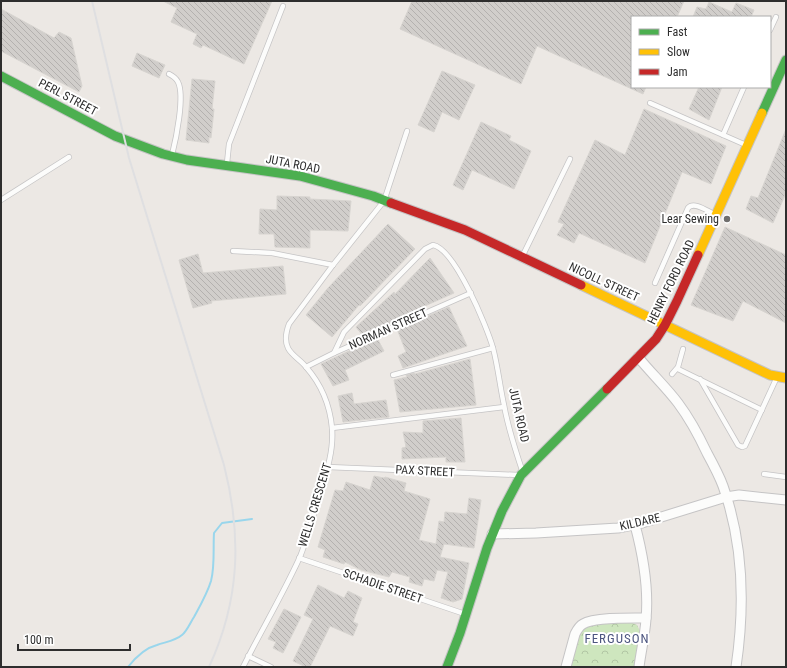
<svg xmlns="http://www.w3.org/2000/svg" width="787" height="668" font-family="'Roboto Condensed',sans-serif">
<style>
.park{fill:url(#park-crowns)}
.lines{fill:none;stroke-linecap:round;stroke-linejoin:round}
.stream{stroke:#99d6ec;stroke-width:2}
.building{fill:url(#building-back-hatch);stroke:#d7d4d0}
.lane-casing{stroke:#c5c4c5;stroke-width:6}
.street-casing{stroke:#c5c4c5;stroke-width:11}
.fast-casing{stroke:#c5c4c5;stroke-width:11}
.slow-casing{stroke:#c5c4c5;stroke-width:11}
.jam-casing{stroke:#c5c4c5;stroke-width:11}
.lane{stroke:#fcfcfb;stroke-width:4.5}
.street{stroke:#fcfcfb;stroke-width:9}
.fast{stroke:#4caf50;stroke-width:9}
.slow{stroke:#ffc107;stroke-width:9}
.jam{stroke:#c62828;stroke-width:9}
.rail{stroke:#dfdfe1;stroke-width:2}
.poi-dot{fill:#706f6e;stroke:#fff;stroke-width:1.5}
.labels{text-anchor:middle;stroke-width:4;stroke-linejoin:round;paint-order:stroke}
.street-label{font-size:12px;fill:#2e2e2e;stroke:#fff}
.poi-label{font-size:12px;fill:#2e2e2e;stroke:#fff;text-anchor:end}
.neighbourhood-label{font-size:13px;letter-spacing:1px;fill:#4d5680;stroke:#fff}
</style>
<defs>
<pattern id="park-crowns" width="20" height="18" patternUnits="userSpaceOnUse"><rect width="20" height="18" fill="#cee6be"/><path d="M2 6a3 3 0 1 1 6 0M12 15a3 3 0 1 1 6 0" fill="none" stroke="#b1c6a4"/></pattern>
<pattern id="building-back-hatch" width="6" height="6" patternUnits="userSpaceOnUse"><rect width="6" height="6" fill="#d1cecb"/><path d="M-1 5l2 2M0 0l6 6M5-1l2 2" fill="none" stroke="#b4b1af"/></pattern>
</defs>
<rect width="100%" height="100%" fill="#ece8e4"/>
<path class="park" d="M630 622 637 625 641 633 635 667H570L580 632C587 621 618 623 630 622Z"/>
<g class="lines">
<path class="stream" d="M128 667C135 658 145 648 157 645 165 642 175 641 182 635 187 631 190 623 194 617 200 606 207 594 211 581 215 566 213 549 214 533L222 523 252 519"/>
</g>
<g class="building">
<path d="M163 1H272L244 64 203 45 201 48 193 44 197 34 171 22 177 8Z"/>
<path d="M412 1H684L677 17H632V87H646L643 94 537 46 521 84 400 29Z"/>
<path d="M709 2 732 12 736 3 754 10 751 17H693L697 7 706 9Z"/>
<path d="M1 9 54 38 59 32 71 38 82 86 79 92 1 51Z"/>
<path d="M137 53 165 65 159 78 132 66Z"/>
<path d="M442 71 475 85 459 120 442 112 434 132 418 125Z"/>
<path d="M192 79 215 81 212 109H214L211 138 209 137V143L186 140Z"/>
<path d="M699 87H722L709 120 689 109Z"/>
<path d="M644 109 726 146 711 184 682 172 645 263 579 233 574 243 557 235 564 224 558 222 595 140 625 155Z"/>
<path d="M481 122 511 136 509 140 531 151 514 189 472 170 463 190 453 185Z"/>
<path d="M786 129V193L773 223 746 209 751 196 758 198Z"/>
<path d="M277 196 310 197V199L351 201 348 231 310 230V248L275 247 274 234H259L260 209 277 210Z"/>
<path d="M388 224 415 249 360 306 359 305 332 337 306 315 328 288Z"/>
<path d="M725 227 786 255V323L743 301 733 321 691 305Z"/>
<path d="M198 254 203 273 283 266 286 294 211 301 212 303 193 308 179 260Z"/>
<path d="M430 258 454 293 400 317 401 319 363 336 356 327 394 292 395 294Z"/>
<path d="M449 307 467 346 403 368 398 356 406 352 397 329Z"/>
<path d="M377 338 384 351 345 370 349 380 333 386 321 364Z"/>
<path d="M470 359 476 405 400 412 394 380 407 377 406 375 414 373 415 374Z"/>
<path d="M352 393 354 404 386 400 389 417 343 422 338 396Z"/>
<path d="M461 418 465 462H446V457L402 459V448L406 447 403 432 423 433V421Z"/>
<path d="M374 476 384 478 385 477 406 483 404 491 430 499 419 540 436 544 439 521 444 522 445 512 467 514 469 498 481 500 474 548 444 544 440 557 469 563 462 599 453 602 441 598 448 572 437 570 434 581 424 579 422 586 409 582 410 577 392 572 389 577 361 570 345 562 344 564 323 557 325 550 318 547 335 490 343 491 346 482 370 490Z"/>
<path d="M318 585 344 598 348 591 362 598 353 622 358 624 353 636 330 626 310 667H306L293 661 313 619 304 615Z"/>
<path d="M284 609 301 617 283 653 273 648 276 642 268 639Z"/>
</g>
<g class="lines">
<g class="lane-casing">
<g id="lane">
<path d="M770 30 776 17"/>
<path d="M169 74C173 76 176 78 178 82 185 96 176 139 172 155"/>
<path d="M650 103 746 145"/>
<path d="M723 135 744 87"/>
<path d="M227 163 229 144 283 6"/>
<path d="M1 200 69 157"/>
<path d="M233 251 272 253 333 265"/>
<path d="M523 255 570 159"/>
<path d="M655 283 688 208C694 201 707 211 714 214"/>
<path d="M334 353 344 332 425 249 433 245C455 249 487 327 493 348 498 367 500 387 504 405 508 428 515 449 522 470"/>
<path d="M306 367 334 353 471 293"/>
<path d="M678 369 762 410"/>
<path d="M672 374 678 367 683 349"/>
<path d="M393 375 493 348"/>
<path d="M700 379 738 445 742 447 745 446 777 377"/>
<path d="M332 428 504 407"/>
<path d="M328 467 518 475"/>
<path d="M764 474 786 477"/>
<path d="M299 558 465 614"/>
<path d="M248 656 271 667"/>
<path d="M243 667C261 631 282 596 299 559 307 541 313 516 319 496 326 474 334 451 332 428 330 406 321 384 306 367 301 360 292 356 288 348 284 340 286 332 289 324L333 265 384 201 407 131"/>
</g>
</g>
<g class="street-casing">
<g id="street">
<path d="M638 357C651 373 666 387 678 403 690 419 699 436 707 453 713 464 719 475 723 486 744 545 745 606 736 667"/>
<path d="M635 525C643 555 649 587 646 619 645 635 641 651 639 667"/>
<path d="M492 534 536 533 618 528 642 523 726 497 739 495 786 500"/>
<path d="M566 667 575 634C577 630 579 626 583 624 594 617 632 618 646 618"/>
</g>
</g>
<g class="fast-casing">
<g id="fast">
<path d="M1 76 115 136 163 154 187 160 300 176 373 196 391 203"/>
<path d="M762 113 786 60"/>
<path d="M447 667 460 633 487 548 502 511 521 475 607 389"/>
</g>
</g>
<g class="slow-casing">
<g id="slow">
<path d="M698 255 762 113"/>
<path d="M581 285 770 375 786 378"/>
</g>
</g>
<g class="jam-casing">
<g id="jam">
<path d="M391 203 465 230 581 285"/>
<path d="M607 389 656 339 665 325 677 301 698 255"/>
</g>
</g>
<use href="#lane" class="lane"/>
<use href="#street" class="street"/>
<use href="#fast" class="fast"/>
<use href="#slow" class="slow"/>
<use href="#jam" class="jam"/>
<path class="rail" d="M92 1 129 158 224 465C242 536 240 600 209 667"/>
</g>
<circle class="poi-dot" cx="727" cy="219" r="4"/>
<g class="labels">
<g class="street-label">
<text transform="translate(68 97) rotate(28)" y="4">PERL STREET</text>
<text transform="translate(293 164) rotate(11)" y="4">JUTA ROAD</text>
<text transform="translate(604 282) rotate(25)" y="4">NICOLL STREET</text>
<text transform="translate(671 282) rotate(-64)" y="4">HENRY FORD ROAD</text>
<text transform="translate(388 329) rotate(-24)" y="4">NORMAN STREET</text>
<text transform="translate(519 415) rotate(77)" y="4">JUTA ROAD</text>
<text transform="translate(425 471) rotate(3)" y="4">PAX STREET</text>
<text transform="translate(315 505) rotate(-73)" y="4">WELLS CRESCENT</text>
<text transform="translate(640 522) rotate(-13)" y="4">KILDARE</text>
<text transform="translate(383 586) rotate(19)" y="4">SCHADIE STREET</text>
</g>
<g class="poi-label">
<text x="719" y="223">Lear Sewing</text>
</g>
<g class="neighbourhood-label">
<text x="617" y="643">FERGUSON</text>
</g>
</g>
<rect width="787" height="668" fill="none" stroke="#2e2e2e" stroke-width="4"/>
<rect x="631" y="16" width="140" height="72" fill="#ffffff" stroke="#ababab"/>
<rect x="639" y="29" width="20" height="6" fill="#4caf50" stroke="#ababab"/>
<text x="667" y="36" font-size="12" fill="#2e2e2e">Fast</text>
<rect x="639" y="49" width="20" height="6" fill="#ffc107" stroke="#ababab"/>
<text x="667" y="56" font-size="12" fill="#2e2e2e">Slow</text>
<rect x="639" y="69" width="20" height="6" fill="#c62828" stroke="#ababab"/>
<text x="667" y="76" font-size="12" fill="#2e2e2e">Jam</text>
<path d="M18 644v6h112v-6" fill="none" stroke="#2e2e2e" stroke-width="2"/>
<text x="24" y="644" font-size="12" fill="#2e2e2e" stroke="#ffffff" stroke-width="3" paint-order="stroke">100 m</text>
</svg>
